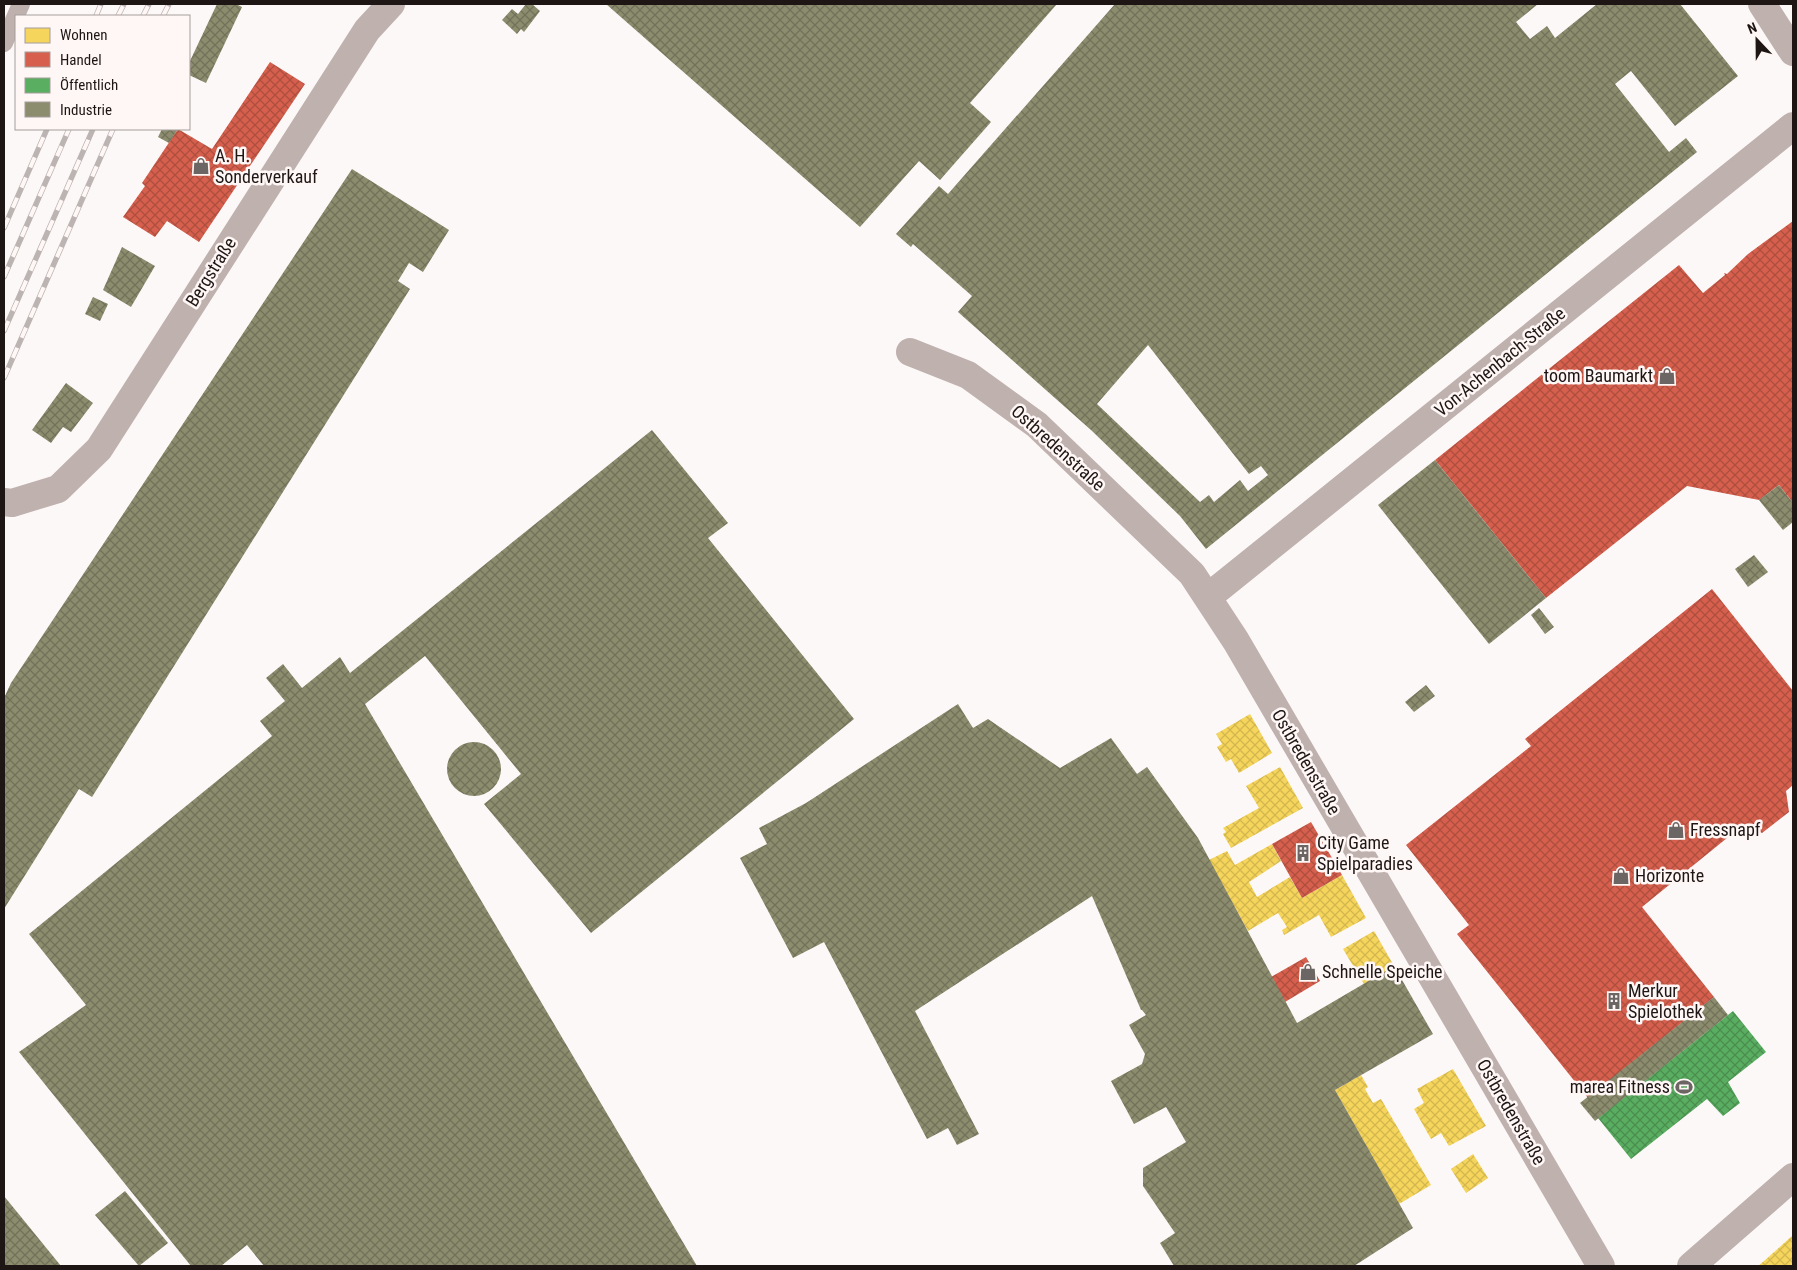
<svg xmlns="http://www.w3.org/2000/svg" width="1797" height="1270" font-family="'Roboto Condensed',sans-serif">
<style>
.homes{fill:url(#homes-cross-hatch)}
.shops{fill:url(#shops-cross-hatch)}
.public{fill:url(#public-cross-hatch)}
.industry{fill:url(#industry-cross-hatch);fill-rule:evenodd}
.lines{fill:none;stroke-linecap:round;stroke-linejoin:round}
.service{stroke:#bfb1ae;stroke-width:18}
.minor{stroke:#bfb1ae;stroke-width:28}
.tertiary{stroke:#bfb1ae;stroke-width:28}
.rail-casing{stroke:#bcb4b3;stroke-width:5.5}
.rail{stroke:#fff7f6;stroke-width:4;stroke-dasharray:11;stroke-linecap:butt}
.labels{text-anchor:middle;stroke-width:5;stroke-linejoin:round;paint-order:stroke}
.poi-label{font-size:18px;fill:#1d1615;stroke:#fff7f6;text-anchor:start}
.street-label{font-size:18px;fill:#1d1615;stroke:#fff7f6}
</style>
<defs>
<pattern id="homes-cross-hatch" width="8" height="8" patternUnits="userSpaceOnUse" patternTransform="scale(1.25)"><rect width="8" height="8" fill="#f6d55c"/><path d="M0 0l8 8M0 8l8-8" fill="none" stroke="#d2b64f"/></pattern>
<pattern id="shops-cross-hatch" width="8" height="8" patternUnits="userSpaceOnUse" patternTransform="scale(1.25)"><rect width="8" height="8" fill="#d6604d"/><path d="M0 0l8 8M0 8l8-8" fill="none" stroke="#ad4e3f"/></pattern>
<pattern id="public-cross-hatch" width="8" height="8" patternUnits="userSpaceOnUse" patternTransform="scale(1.25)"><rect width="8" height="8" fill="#5aae61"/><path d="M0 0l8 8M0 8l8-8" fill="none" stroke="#4a8d4f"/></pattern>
<pattern id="industry-cross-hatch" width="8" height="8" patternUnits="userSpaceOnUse" patternTransform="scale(1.25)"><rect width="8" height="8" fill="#8c8c6e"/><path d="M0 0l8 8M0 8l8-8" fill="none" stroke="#727159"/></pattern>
</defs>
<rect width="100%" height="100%" fill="#fdf8f8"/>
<g class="homes">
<path d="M1250 714 1272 753 1239 773 1231 759 1226 762 1217 747 1222 744 1216 734Z"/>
<path d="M1280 767 1303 808 1231 848 1223 834 1226 832 1223 828 1259 808 1246 786Z"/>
<path d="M1272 844 1281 861 1249 882 1257 897 1290 877 1302 898 1342 875 1366 918 1331 937 1319 915 1284 935 1282 930 1287 927 1278 913 1248 931 1209 860 1227 851 1235 865Z"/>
<path d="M1374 931 1394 966 1364 984 1343 949Z"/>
<path d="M1453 1069 1486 1126 1449 1146 1441 1133 1431 1139 1414 1109 1424 1103 1417 1089Z"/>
<path d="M1361 1075 1368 1087 1365 1089 1373 1103 1381 1099 1431 1185 1399 1204 1335 1090Z"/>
<path d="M1473 1154 1488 1178 1466 1193 1451 1169Z"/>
<path d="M1793 1235V1266H1758L1764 1261Z"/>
</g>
<g class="shops">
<path d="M270 62 305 84 199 242 167 221 155 237 123 217 145 186 142 183 178 129 212 149Z"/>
<path d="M1793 221V503L1787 495 1783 497 1786 494 1779 485 1759 500 1687 486 1546 598 1435 460 1679 265 1703 293 1725 275 1724 273 1727 274 1748 254Z"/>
<path d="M1712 589 1793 691V785L1786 791 1789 812 1762 833 1743 825 1642 907 1714 997 1588 1098 1457 934 1469 925 1406 845 1531 746 1525 739Z"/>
<path d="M1311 822 1342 875 1302 898 1272 844Z"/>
<path d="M1306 957 1320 981 1285 1002 1271 977Z"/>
</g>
<path class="public" d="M1733 1011 1766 1052 1728 1082 1740 1103 1723 1116 1707 1099 1631 1159 1598 1118Z"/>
<g class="industry">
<path d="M217 4H236L242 7 206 83 189 75V63Z"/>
<path d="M526 4H532L540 11 524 32 521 29 517 34 502 20 512 9 518 14Z"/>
<path d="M606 4H1057L970 103 991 122 940 180 919 161 860 227Z"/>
<path d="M1115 4H1538L1516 22 1530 39 1547 26 1555 38 1597 4H1680L1738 76 1675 126 1631 71 1615 84 1669 152 1686 138 1697 152 1206 549 1180 516 1091 430 958 312 972 296 913 244 911 247 896 234 939 186 948 194ZM1148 345 1249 474 1261 466 1268 475 1248 491 1240 480 1214 502 1209 495 1200 502 1097 404Z"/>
<path d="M162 129H178L169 143 158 137Z"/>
<path d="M352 169 449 230 423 272 409 263 398 281 410 289 92 797 79 789 4 909V698L11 683Z"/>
<path d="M122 247 155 266 131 307 103 290Z"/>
<path d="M93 297 108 304 100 321 85 314Z"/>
<path d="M66 383 93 403 71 432 63 427 51 443 32 430Z"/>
<path d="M652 430 728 523 708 538 854 719 591 933 484 804 521 774 425 656 365 704 697 1266H264L247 1245 221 1266H191L19 1052 86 1005 29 934 272 736 260 721 285 701 266 678 283 664 302 688 340 657 350 673Z"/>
<path d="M1435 460 1546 598 1489 644 1378 505Z"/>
<path d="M1779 485 1793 503V522L1783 530 1759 500Z"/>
<path d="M1754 555 1768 572 1748 587 1735 569Z"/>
<path d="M1539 608 1554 627 1545 634 1531 615Z"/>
<path d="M1426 685 1435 696 1414 712 1405 702Z"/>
<path d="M958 704 973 728 988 719 1060 768 1111 738 1137 774 1147 767 1198 838 1297 1023 1394 966 1433 1034 1335 1090 1413 1228 1354 1266H1174L1160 1243 1175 1233 1143 1186V1168L1186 1142 1166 1107 1134 1124 1111 1081 1142 1064 1145 1054 1129 1025 1146 1015 1142 1010H1141L1092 896 915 1011 979 1134 957 1145 948 1128 927 1139 824 942 793 958 740 858 767 844 759 828 806 803Z"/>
<circle cx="474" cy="769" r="27"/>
<path d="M1714 997 1728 1015 1595 1121 1580 1103Z"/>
<path d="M125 1191 168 1243 139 1266 95 1215Z"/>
<path d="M4 1196 61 1266H4Z"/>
</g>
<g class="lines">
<path class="service" d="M4 43 21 4"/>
<g class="minor">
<path d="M1762 4 1793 52"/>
<path d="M910 352 968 375 1037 425 1192 574 1236 641 1601 1266"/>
<path d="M4 502 12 503 58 489 99 449 367 30 391 4"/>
<path d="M1208 597 1793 126"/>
</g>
<path class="tertiary" d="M1691 1266 1793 1177"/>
<g class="rail-casing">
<g id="rail">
<path d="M96 16 101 4"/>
<path d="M118 16 124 4"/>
<path d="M143 16 149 4"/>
<path d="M163 16 169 4"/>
<path d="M4 228 47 129"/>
<path d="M4 277 69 129"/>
<path d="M4 331 93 129"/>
<path d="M4 378 113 129"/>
</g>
</g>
<use href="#rail" class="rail"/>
</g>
<defs>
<g id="shop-bare" transform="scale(1.35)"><path d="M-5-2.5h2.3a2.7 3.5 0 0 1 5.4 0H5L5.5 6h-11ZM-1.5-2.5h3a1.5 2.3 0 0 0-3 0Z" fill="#6b6564" stroke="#fff7f6" stroke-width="2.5" paint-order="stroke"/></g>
<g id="building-bare" transform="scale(1.35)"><path d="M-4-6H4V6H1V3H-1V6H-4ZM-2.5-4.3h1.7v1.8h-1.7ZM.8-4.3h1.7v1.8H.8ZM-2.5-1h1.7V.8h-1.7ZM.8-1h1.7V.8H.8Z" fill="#6b6564" stroke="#fff7f6" stroke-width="2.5" paint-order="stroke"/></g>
<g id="stadium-bare" transform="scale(1.35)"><path d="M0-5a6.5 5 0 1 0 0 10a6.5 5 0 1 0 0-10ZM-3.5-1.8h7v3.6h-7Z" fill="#6b6564" stroke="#fff7f6" stroke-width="2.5" paint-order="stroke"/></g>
</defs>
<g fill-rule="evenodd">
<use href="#shop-bare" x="201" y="166"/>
<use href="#shop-bare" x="1667" y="376"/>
<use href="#shop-bare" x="1676" y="830"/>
<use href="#building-bare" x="1303" y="853"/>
<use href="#shop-bare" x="1621" y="876"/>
<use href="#shop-bare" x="1308" y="972"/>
<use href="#building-bare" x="1614" y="1001"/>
<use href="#stadium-bare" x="1684" y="1087"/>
</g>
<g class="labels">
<g class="poi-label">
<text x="215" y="162">A. H.<tspan x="215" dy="21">Sonderverkauf</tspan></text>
<text x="1653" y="382" text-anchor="end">toom Baumarkt</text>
<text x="1690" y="836">Fressnapf</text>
<text x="1317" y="849">City Game<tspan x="1317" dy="21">Spielparadies</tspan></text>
<text x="1635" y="882">Horizonte</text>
<text x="1322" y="978">Schnelle Speiche</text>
<text x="1628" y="997">Merkur<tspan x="1628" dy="21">Spielothek</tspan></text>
<text x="1670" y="1093" text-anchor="end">marea Fitness</text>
</g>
<g class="street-label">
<text transform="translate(211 272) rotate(-58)" y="6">Bergstraße</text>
<text transform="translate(1500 362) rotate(-39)" y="6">Von-Achenbach-Straße</text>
<text transform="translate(1058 448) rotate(42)" y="6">Ostbredenstraße</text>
<text transform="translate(1306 762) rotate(60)" y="6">Ostbredenstraße</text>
<text transform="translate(1511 1112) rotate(60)" y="6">Ostbredenstraße</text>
</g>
</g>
<rect width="1797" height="1270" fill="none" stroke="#1d1615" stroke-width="10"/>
<rect x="15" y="15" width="175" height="115" fill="#fff7f6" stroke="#a59d9c"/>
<rect x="25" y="28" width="25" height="15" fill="#f6d55c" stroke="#a59d9c"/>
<text x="60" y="40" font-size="15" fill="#1d1615">Wohnen</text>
<rect x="25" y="52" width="25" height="15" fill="#d6604d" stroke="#a59d9c"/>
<text x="60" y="65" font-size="15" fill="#1d1615">Handel</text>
<rect x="25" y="78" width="25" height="15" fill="#5aae61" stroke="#a59d9c"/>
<text x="60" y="90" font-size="15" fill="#1d1615">Öffentlich</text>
<rect x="25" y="102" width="25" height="15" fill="#8c8c6e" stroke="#a59d9c"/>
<text x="60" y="115" font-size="15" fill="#1d1615">Industrie</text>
<g transform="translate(1757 40) rotate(338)" stroke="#fff7f6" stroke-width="4" paint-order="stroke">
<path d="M0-4L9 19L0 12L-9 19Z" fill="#1d1615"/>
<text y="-8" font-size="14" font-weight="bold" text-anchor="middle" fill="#1d1615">N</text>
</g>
</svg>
